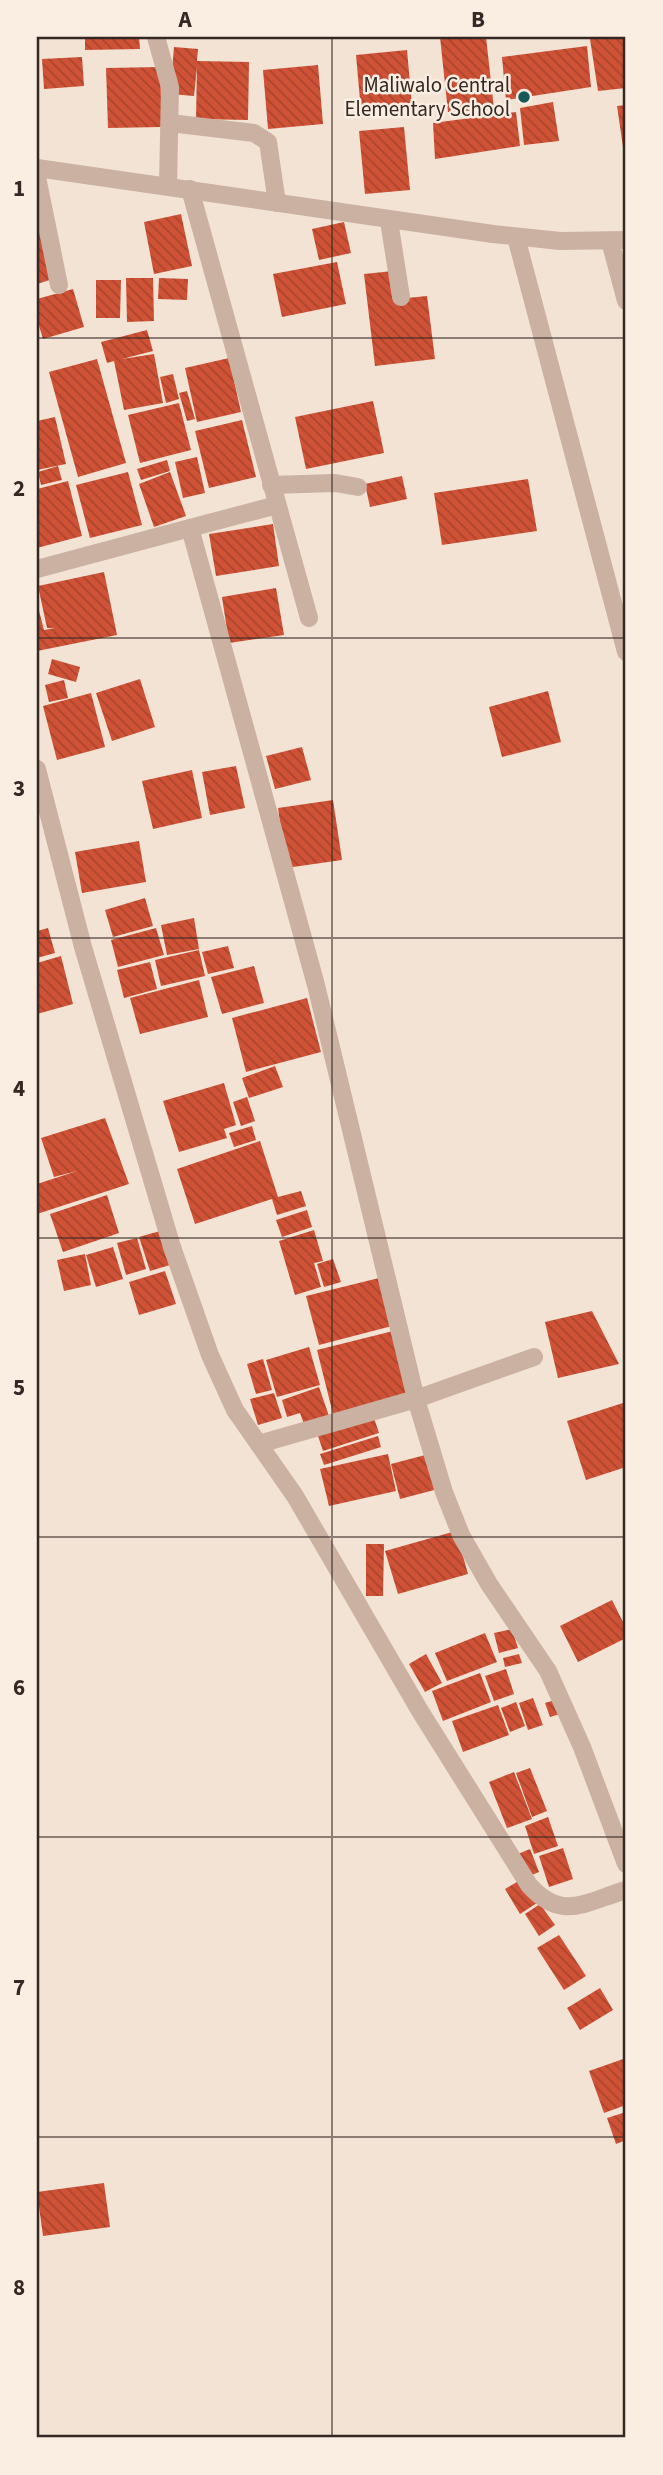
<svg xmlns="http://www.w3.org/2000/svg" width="663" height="2475" font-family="'Source Sans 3',sans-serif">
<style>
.building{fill:url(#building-back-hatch)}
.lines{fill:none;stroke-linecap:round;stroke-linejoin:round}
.minor{stroke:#cbb1a1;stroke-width:18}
.grid{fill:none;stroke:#342824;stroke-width:2;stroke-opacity:0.55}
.poi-dot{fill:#175859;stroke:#faede1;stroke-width:2.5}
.labels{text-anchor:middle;stroke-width:5;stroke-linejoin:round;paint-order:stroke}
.poi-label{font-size:21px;fill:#342824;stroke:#faede1;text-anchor:end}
.neatline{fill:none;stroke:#342824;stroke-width:2.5}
.grid-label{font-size:23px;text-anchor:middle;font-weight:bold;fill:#342824}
</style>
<defs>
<pattern id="building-back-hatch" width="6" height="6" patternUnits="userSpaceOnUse" patternTransform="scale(1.75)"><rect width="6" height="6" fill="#d05236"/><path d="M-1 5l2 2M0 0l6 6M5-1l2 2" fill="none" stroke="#aa442d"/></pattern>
</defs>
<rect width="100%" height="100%" fill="#f3e3d5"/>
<g class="building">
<path d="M85 37H139L140 49 85 50Z"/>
<path d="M440 37H486L494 109 448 112Z"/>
<path d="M626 37V88L598 91 590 39Z"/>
<path d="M587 46 591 87 506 100 502 57Z"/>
<path d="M174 47 198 49 197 61 249 62 248 120 196 119 197 67 194 96 170 94Z"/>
<path d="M407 50 412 106 361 111 356 55Z"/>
<path d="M82 57 84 86 44 89 42 59Z"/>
<path d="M318 65 323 124 268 129 263 70Z"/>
<path d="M160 67 162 127 108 128 106 68Z"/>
<path d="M553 102 559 141 524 145 520 108Z"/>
<path d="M626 105V154H624L617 106Z"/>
<path d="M516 112 520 146 435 159 433 123Z"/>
<path d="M404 127 410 190 365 194 359 131Z"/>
<path d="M37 214 56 278 37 284Z"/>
<path d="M181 214 192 266 154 274 144 222Z"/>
<path d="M344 222 351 253 319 260 312 229Z"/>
<path d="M337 262 346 304 282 317 273 274Z"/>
<path d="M393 271 397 299 427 296 435 359 375 366 364 274Z"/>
<path d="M126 278H153L154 321 127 322Z"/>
<path d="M159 278 188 279 187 300 158 299Z"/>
<path d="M96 280H121L120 318H96Z"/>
<path d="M73 289 84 327 43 339 37 319V299Z"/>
<path d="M147 330 153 351 122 359 154 354 163 403 124 410 114 361 107 363 101 342Z"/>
<path d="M229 358 241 412 197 422 185 368Z"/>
<path d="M97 359 126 463 78 477 49 372Z"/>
<path d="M173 374 179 399 166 403 160 377Z"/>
<path d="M187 391 195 419 187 421 179 393Z"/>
<path d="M373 401 384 453 306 469 295 417Z"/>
<path d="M179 403 191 450 140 463 128 415Z"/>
<path d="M55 417 66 464 37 470V421Z"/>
<path d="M242 420 256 477 209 488 195 431Z"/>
<path d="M197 457 205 493 183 498 175 462Z"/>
<path d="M167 460 170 471 141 480 137 469Z"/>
<path d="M58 466 62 480 41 485 38 472Z"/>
<path d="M128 472 142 525 90 538 76 485Z"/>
<path d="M170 472 186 516 154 527 139 484Z"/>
<path d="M402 476 407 499 370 507 365 484Z"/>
<path d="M528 479 537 531 442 545 434 493Z"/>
<path d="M68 481 82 536 37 548V489Z"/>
<path d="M273 524 279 566 216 576 209 534Z"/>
<path d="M104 572 117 635 37 651V603L44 630 55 628H47L38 586Z"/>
<path d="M276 588 284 635 229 643 222 597Z"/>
<path d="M52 659 80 667 76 682 48 674Z"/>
<path d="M140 679 155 727 112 741 96 693Z"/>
<path d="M64 680 68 698 49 702 45 685Z"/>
<path d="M548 691 561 742 502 757 489 707Z"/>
<path d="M91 693 105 747 57 760 43 706Z"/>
<path d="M302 747 311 780 275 789 266 756Z"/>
<path d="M236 766 245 808 210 815 202 772Z"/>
<path d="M192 770 202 818 153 829 142 781Z"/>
<path d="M333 800 342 860 286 868 278 808Z"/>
<path d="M139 841 146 882 82 893 75 852Z"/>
<path d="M145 898 153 926 113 937 105 910Z"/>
<path d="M194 918 199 949 167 955 161 925Z"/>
<path d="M48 928 55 953 37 958V931Z"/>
<path d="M156 928 164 955 118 967 111 940Z"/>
<path d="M228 946 234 968 208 974 202 952Z"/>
<path d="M199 950 205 976 161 986 155 960Z"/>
<path d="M61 956 73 1004 37 1014V963Z"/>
<path d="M150 962 157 989 124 998 117 970Z"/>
<path d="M254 966 264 1003 222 1014 211 977Z"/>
<path d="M199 980 208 1017 140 1034 130 998Z"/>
<path d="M307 998 321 1052 246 1072 232 1018Z"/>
<path d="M275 1066 283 1087 249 1098 242 1078Z"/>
<path d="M224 1083 236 1125 224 1129 227 1138 179 1152 163 1101Z"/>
<path d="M247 1097 255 1121 241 1126 233 1102Z"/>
<path d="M105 1118 129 1184 37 1214V1184L77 1171 54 1177 41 1138Z"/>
<path d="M252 1126 256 1140 234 1147 229 1133Z"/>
<path d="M260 1141 278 1197 301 1191 306 1206 277 1215 272 1199 195 1224 177 1169Z"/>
<path d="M107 1195 119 1233 63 1252 50 1214Z"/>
<path d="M307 1210 312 1227 282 1237 276 1220Z"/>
<path d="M314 1230 323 1261 314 1263 321 1287 295 1295 279 1241Z"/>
<path d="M160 1231 170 1265 150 1271 139 1237Z"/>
<path d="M137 1238 146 1269 126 1275 117 1243Z"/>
<path d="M113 1247 123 1279 96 1287 86 1255Z"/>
<path d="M85 1254 91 1285 64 1291 57 1260Z"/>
<path d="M333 1259 341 1282 324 1287 317 1264Z"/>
<path d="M165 1271 176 1304 139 1315 129 1282Z"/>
<path d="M379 1278 392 1326 319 1345 306 1296Z"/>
<path d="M592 1311 619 1364 558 1378 545 1322Z"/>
<path d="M393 1331 409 1394 333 1414 317 1350Z"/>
<path d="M309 1347 320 1385 277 1397 266 1360Z"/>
<path d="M263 1359 272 1390 256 1394 247 1364Z"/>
<path d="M319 1387 330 1419 305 1427 300 1413 287 1417 282 1400Z"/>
<path d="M274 1393 282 1418 258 1425 250 1399Z"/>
<path d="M626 1402V1467L586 1480 567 1421Z"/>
<path d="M373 1415 379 1433 323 1451 317 1433Z"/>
<path d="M378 1436 381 1447 324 1465 320 1454Z"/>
<path d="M388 1454 396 1491 329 1506 320 1469Z"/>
<path d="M429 1454 438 1489 400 1499 391 1464Z"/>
<path d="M456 1531 468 1574 398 1594 385 1551Z"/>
<path d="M366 1544H384L383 1596H366Z"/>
<path d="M612 1600 626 1628V1638L578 1662 560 1626Z"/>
<path d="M512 1629 518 1648 499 1653 494 1633Z"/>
<path d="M485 1633 497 1662 447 1681 435 1653Z"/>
<path d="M426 1654 442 1683 425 1692 409 1664Z"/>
<path d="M519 1654 522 1663 505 1667 503 1658Z"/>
<path d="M506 1669 514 1694 494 1701 485 1676Z"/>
<path d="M480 1673 491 1702 443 1721 432 1691Z"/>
<path d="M533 1698 543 1725 528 1730 519 1703Z"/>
<path d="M555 1700 560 1714 550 1717 545 1703Z"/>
<path d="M516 1702 525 1726 510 1732 501 1708Z"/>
<path d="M498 1705 509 1735 463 1752 452 1721Z"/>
<path d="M530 1768 547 1811 532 1817 516 1773Z"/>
<path d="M514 1772 532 1819 507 1828 489 1782Z"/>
<path d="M548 1817 558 1846 534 1854 525 1826Z"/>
<path d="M563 1848 573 1879 549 1887 539 1856Z"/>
<path d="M530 1849 539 1872 527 1877 518 1854Z"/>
<path d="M522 1879 537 1903 520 1914 505 1889Z"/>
<path d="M540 1904 555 1925 539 1936 525 1914Z"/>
<path d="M559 1935 586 1976 564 1990 537 1948Z"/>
<path d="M600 1988 613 2010 580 2030 567 2008Z"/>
<path d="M626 2058V2105L604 2113 589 2071Z"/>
<path d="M626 2112V2140L616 2144 607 2118Z"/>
<path d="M104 2183 110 2227 43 2236 37 2192Z"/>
</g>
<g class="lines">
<g class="minor">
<path d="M156 37 170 87 168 186"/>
<path d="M170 123 254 133 268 142 277 203"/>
<path d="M37 168 493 234 560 241 626 240"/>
<path d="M37 177 59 285"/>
<path d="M190 189 309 618"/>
<path d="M389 221 401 297"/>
<path d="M516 237 626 652"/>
<path d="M610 241 626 301"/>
<path d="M271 485 335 483 358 487"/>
<path d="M277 505 190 528 316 985 416 1399 444 1492 461 1535 489 1584 548 1671 582 1747 626 1864"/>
<path d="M37 569 190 528"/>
<path d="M37 769 83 947 172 1247 210 1355 235 1410 295 1496 420 1711 529 1885C562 1922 585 1902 626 1890"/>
<path d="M259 1444 416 1399 534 1357"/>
</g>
</g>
<path class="grid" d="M332 37V2438M37 338H626M37 638H626M37 938H626M37 1238H626M37 1537H626M37 1837H626M37 2137H626"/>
<circle class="poi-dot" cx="524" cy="97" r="7"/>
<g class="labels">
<g class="poi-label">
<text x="510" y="92">Maliwalo Central<tspan x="510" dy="24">Elementary School</tspan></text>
</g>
</g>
<rect width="663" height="2475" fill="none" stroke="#faede1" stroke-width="77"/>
<rect x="38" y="38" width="586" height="2398" class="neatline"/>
<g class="grid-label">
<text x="185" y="27">A</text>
<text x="478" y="27">B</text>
<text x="19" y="196">1</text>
<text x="19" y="496">2</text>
<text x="19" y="796">3</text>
<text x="19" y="1096">4</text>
<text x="19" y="1395">5</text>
<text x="19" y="1695">6</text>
<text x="19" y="1995">7</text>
<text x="19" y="2295">8</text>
</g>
</svg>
